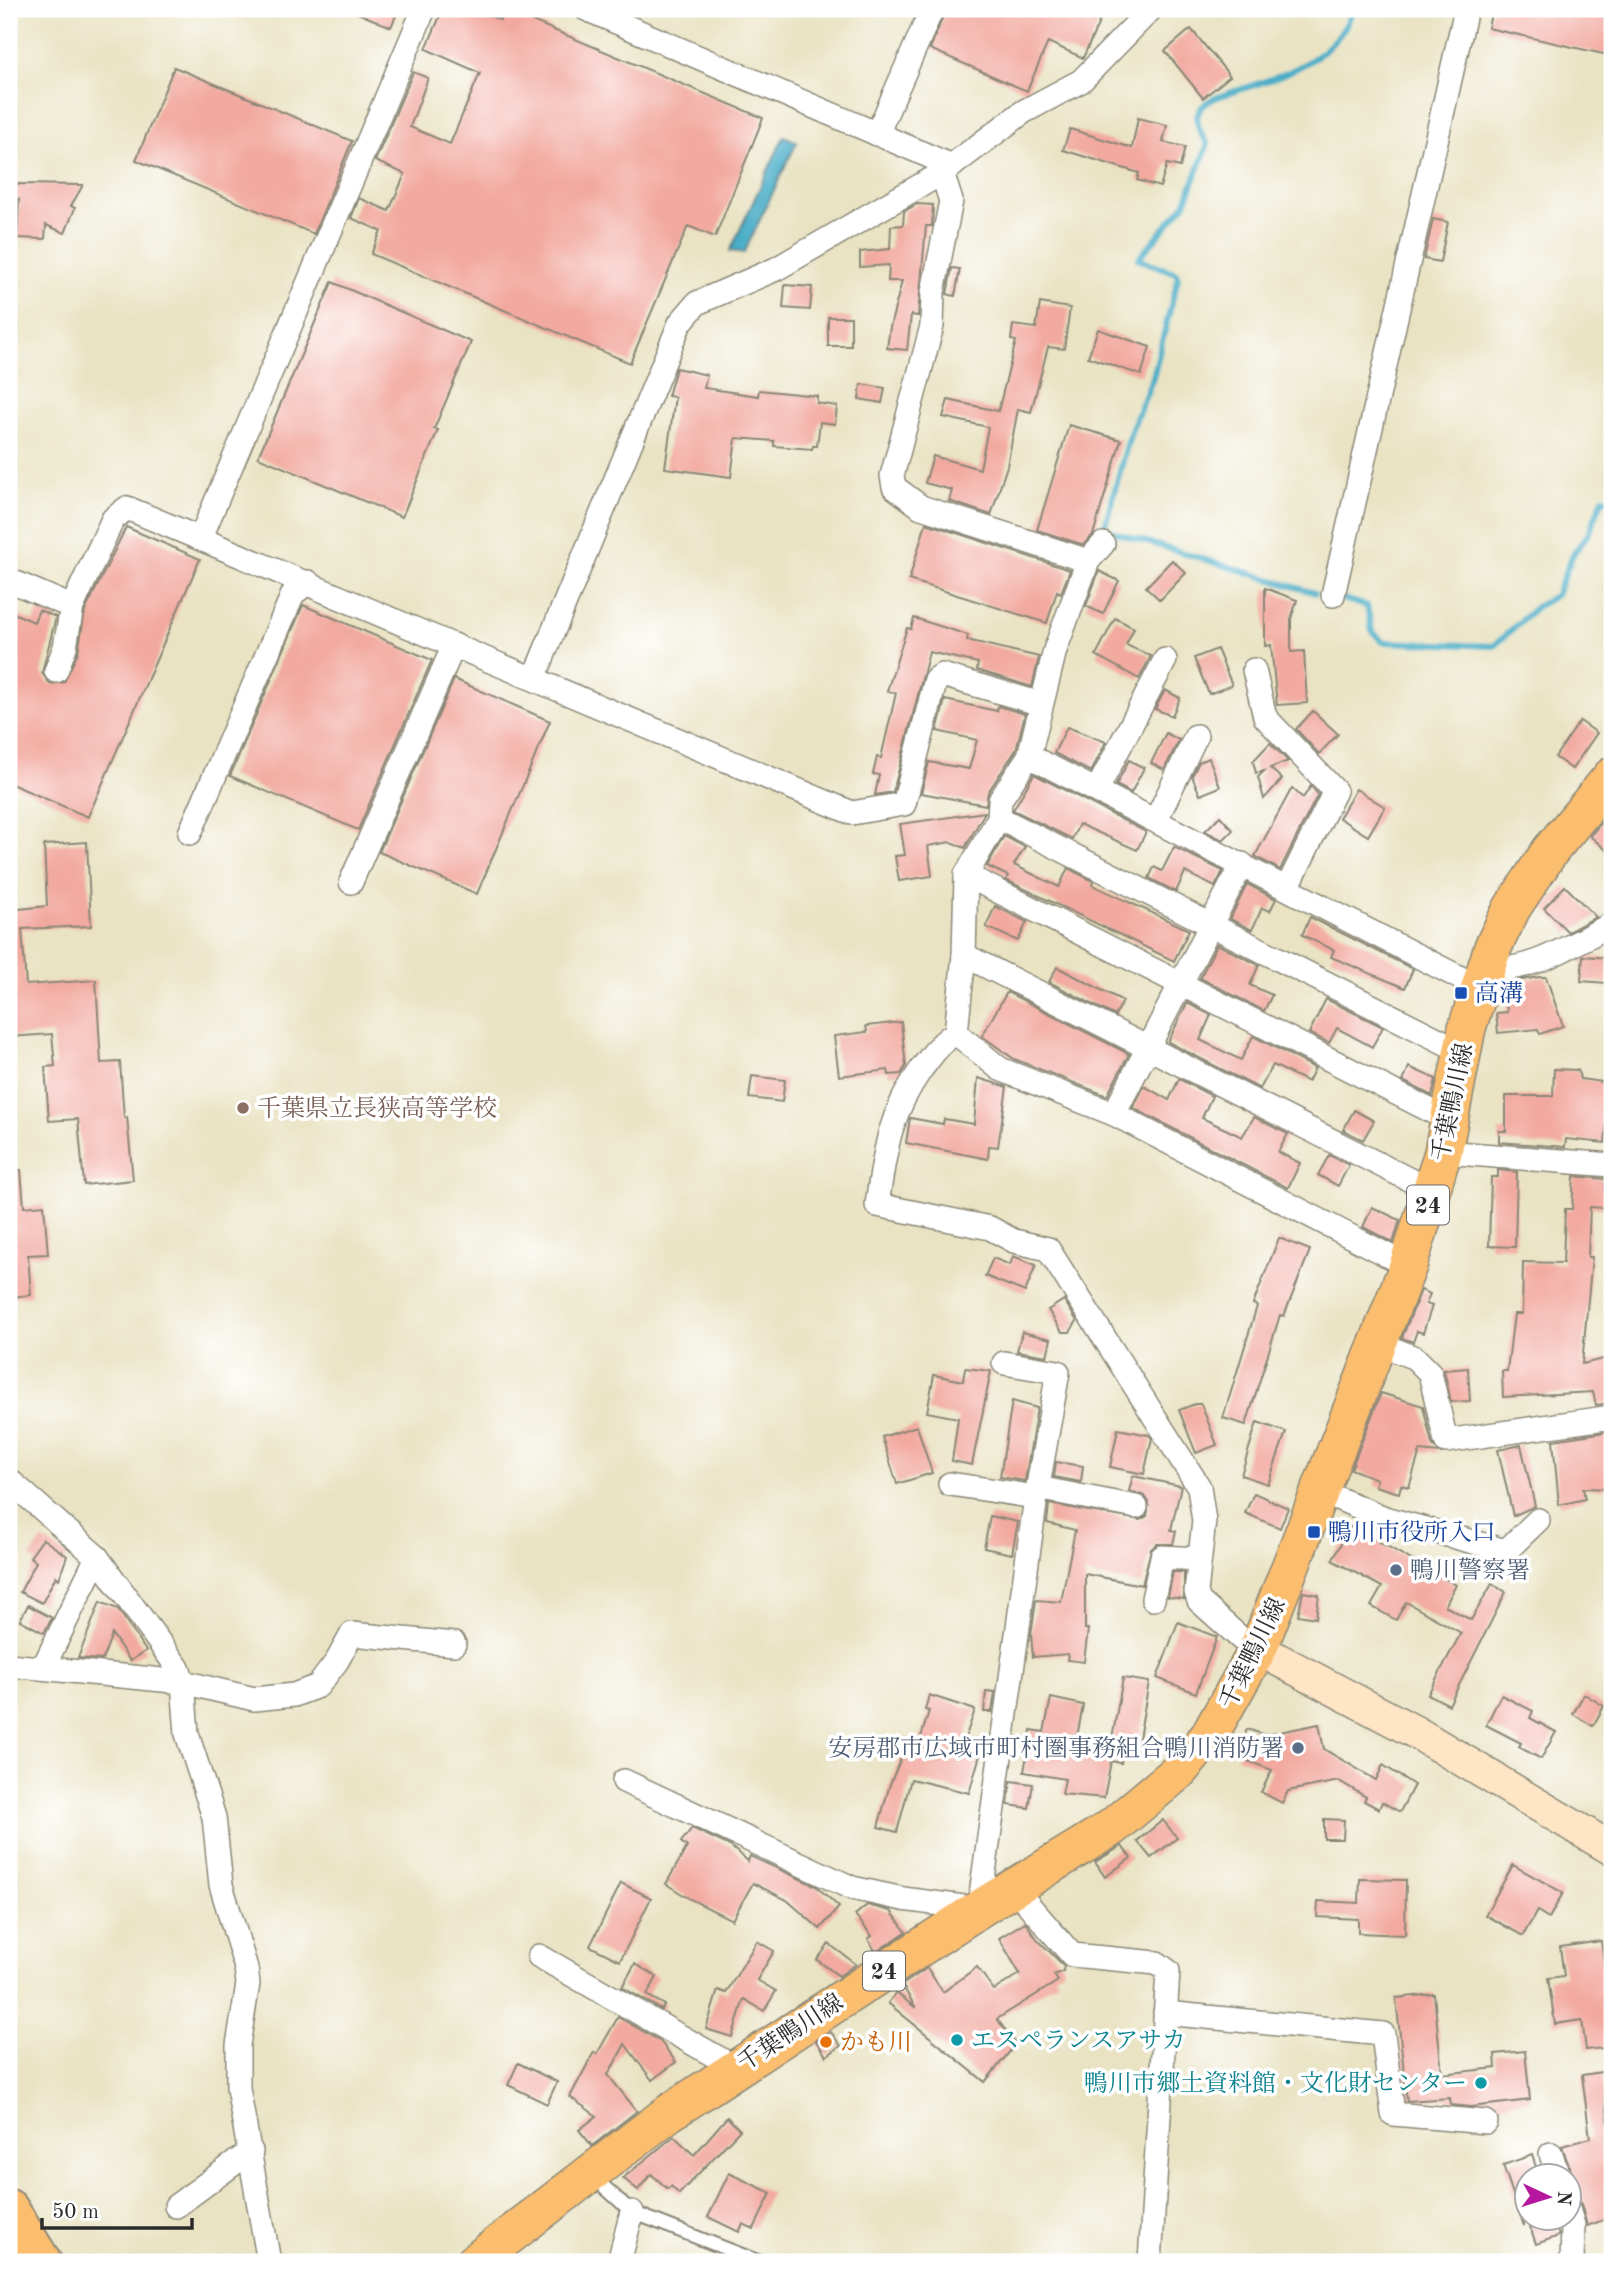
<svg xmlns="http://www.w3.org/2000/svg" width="1621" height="2271" font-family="'Old Standard TT','Noto Serif JP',serif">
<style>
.water{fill:#48adc7;stroke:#3a6c79;stroke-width:2}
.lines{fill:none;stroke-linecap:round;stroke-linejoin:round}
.stream{stroke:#48adc7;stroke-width:6}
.building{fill:#f2a99f}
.lane-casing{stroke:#8a8777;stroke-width:16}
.street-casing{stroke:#8a8777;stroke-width:26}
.secondary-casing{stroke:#8a8777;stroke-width:35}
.primary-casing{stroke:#8a8777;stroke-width:40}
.highway-casing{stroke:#8a8777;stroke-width:42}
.lane{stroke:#fff;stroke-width:12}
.street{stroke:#fff;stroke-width:23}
.secondary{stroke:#fde5c5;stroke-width:32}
.primary{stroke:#fbbd6e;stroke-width:37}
.highway{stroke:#fbbd6e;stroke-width:38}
.transit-dot{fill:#1a4fb4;stroke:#fff;stroke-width:2.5}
.education-dot{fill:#8d6e63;stroke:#fff;stroke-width:2.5}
.service-dot{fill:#5c6f8a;stroke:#fff;stroke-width:2.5}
.culture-dot{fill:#0f9aa8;stroke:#fff;stroke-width:2.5}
.food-dot{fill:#e8710a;stroke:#fff;stroke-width:2.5}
.labels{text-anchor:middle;stroke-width:7;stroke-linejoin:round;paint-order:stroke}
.shield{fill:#fff;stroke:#6b6b6b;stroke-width:2}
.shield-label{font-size:23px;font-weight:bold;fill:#2b2b2b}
.transit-label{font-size:24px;fill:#164399;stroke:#fff;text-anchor:start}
.street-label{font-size:24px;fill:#2b2b2b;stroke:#fff}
.education-label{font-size:24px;fill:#785e54;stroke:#fff;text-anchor:start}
.service-label{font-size:24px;fill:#4e5e75;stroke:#fff;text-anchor:start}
.culture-label{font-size:24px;fill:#0d838f;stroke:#fff;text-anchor:start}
.food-label{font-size:24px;fill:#c56008;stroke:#fff;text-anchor:start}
</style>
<rect width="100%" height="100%" fill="#fff"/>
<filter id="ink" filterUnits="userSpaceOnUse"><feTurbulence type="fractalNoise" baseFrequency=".0143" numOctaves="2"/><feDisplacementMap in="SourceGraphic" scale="14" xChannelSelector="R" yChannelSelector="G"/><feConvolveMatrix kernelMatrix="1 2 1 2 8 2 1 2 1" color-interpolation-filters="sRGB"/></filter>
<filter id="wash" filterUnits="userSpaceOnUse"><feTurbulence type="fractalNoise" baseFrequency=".00686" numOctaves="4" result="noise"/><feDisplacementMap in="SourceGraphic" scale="28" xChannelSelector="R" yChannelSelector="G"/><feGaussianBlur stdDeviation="1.57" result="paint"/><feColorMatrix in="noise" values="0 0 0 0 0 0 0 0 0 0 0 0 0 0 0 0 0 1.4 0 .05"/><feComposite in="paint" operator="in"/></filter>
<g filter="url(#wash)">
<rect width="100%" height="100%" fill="#e9e3c3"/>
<path class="water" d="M784 136 797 142 744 253 730 251Z"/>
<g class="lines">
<g class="stream">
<path d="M1315 593 1104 529 1131 431 1153 377 1178 278 1176 273 1138 259 1185 204 1208 144C1194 125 1191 109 1215 98 1266 80 1334 67 1353 9"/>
<path d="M1340 598 1367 606 1372 631 1383 642 1494 646 1536 607 1556 595 1573 554 1589 533 1603 498 1612 501"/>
</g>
</g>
<g id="blocks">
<g class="building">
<path d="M348 9H399L391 27Z"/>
<path d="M443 9H473L500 20 504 9 763 118 715 237 688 226 630 363 371 254 381 231 351 218 359 198 389 211 405 174 375 161 413 72 428 78 410 127 450 144 480 73 426 49Z"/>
<path d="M946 9H1052L1072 17 1075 9 1100 20 1083 58 1048 42 1027 91 930 49Z"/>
<path d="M1492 9H1612V56L1488 28Z"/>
<path d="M1191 29 1230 76 1203 98 1165 51Z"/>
<path d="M174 67 352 141 314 234 136 160Z"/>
<path d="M1138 118 1167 125 1163 142 1185 147 1180 167 1167 164 1160 187 1137 180 1139 173 1063 150 1070 129 1132 148Z"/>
<path d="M14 184 83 185 71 206 75 208 65 233 46 225 45 239 17 238 19 199H13Z"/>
<path d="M917 204 933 205 932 226H926L918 316 911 315 907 350 887 348 890 327 902 281H888L889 265 860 267V252L890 249 891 226 903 225 904 211Z"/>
<path d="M1433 219 1448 222 1440 262 1424 259Z"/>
<path d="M952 268 960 269 955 296 947 294Z"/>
<path d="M332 282 471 342 434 429 438 430 402 517 258 457Z"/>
<path d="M785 285 812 287 810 310 783 308Z"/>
<path d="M1040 303 1070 308 1064 349 1048 347 1031 412 1018 409 1007 466 991 515 949 501 952 490 925 483 933 456 980 469 988 427 943 417 948 400 998 411 1016 341 1011 340 1013 325 1036 328Z"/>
<rect x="828" y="317" width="23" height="29"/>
<path d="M1098 329 1150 347 1141 375 1088 357Z"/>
<path d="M676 368 707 375 704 388 758 396 759 390 817 396V403L837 406 835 424 820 422 817 446H813L812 449 774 446V441L736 438 731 477 665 468 675 397 668 396Z"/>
<path d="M861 384 885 388 882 403 859 399Z"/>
<path d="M1069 425 1121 440 1093 535 1084 545 1037 530Z"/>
<path d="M926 523 1070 570 1061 593 1057 591 1047 623 909 580Z"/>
<path d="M126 527 200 559 88 817 9 783V611L34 622 39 610 56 617 42 673 50 684 64 682 78 652 85 611Z"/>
<path d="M1172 560 1186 573 1160 600 1146 587Z"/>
<path d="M1099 571 1119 581 1103 614 1086 606Z"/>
<path d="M1265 588 1297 600 1291 619V652L1304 651 1307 703 1277 705 1271 645 1265 646Z"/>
<path d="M303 605 432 660 358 830 230 776Z"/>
<path d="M914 618 968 635 967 640 1039 657 1032 687 977 670 978 663 929 652 893 792 875 795 879 775 873 774 877 757 881 758 896 693 887 691 907 628 911 629Z"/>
<path d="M1115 618 1134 628 1126 645 1151 656 1139 679 1096 655Z"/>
<path d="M1217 649 1232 685 1209 694 1194 658Z"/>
<path d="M454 679 550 721 477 894 379 852Z"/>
<path d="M1165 690 1180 698 1172 716 1155 709Z"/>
<path d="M945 700 997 711 998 706 1025 714 1016 750 988 792 986 805 921 793 929 762 969 769 977 740 937 731Z"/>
<path d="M1313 711 1338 734 1319 754 1296 729Z"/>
<path d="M1580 721 1597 733 1572 769 1555 757Z"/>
<path d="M1067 727 1106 742 1091 772 1054 753Z"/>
<path d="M1166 733 1179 740 1164 770 1151 763Z"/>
<path d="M1270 743 1288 761 1270 768 1282 779 1264 799 1258 777 1264 771 1256 773 1253 761Z"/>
<path d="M1209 758 1220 787 1200 795 1192 776 1199 762Z"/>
<path d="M1129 760 1144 768 1131 793 1116 785Z"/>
<path d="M1034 774 1146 832 1137 850 1079 824 1072 839 1013 810Z"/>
<path d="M1311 786 1318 794 1280 870 1255 856 1292 788 1303 798Z"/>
<path d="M1356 789 1385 807 1368 836 1339 818Z"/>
<path d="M1612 809V855L1590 836Z"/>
<path d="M985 812 965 848 951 842 928 846 932 876 899 881 895 856 905 855 900 824Z"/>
<path d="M1220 816 1233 830 1223 840 1205 831Z"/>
<path d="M1004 836 1025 847 1014 865 1059 887 1068 868 1093 881 1092 885 1189 930 1174 961 1006 880 1008 876 987 866Z"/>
<path d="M87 842 91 926 22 929 26 985 96 980 101 1063 120 1062 124 1118 127 1117 133 1180 84 1185 78 1119 49 1121 45 1067 55 1066 52 1034 9 1037V910L47 906 44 845Z"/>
<path d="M1174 847 1223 871 1215 887 1185 872 1176 892 1149 878 1154 867 1162 871Z"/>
<path d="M1247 884 1276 899 1270 911 1262 908 1252 930 1230 919Z"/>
<path d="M1565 886 1596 917 1568 932 1544 908Z"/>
<path d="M995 906 1027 922 1018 941 986 927Z"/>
<path d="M1310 917 1413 969 1405 988 1331 957 1334 950 1302 935Z"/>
<path d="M1217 944 1259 965 1250 985 1272 995 1264 1011 1200 978Z"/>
<path d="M1583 956 1609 958 1607 983 1581 981Z"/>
<path d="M1057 967 1123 1001 1115 1016 1049 982Z"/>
<path d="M1539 977H1546L1563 1026 1540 1034 1538 1029 1498 1033 1496 1013 1507 1012 1505 983Z"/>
<path d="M1007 992 1129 1054 1107 1096 1014 1059 982 1036Z"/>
<path d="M1326 999 1383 1027 1372 1047 1337 1028 1329 1043 1309 1033Z"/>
<path d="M1187 1003 1211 1015 1200 1040 1241 1060 1253 1036 1315 1068 1308 1082 1273 1065 1260 1089 1168 1042Z"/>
<path d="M901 1022 906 1066 901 1074 889 1075 888 1070 839 1076 834 1036 867 1032 866 1026Z"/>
<path d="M1409 1067 1436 1079 1432 1096 1403 1081Z"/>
<path d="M1554 1069 1578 1070 1580 1079 1611 1083 1605 1143 1566 1139 1565 1147 1499 1142V1131H1506V1096H1553Z"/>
<path d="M752 1076 785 1080 782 1102 749 1098Z"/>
<path d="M978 1078 1007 1087 998 1147 989 1146 988 1159 906 1143 910 1118 943 1124 944 1119 974 1124Z"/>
<path d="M1179 1079 1212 1096 1202 1118 1242 1137 1254 1117 1288 1134 1278 1152 1300 1163 1288 1188 1133 1108 1144 1086 1169 1100Z"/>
<path d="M1354 1110 1374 1121 1363 1140 1343 1130Z"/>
<path d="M1329 1155 1349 1165 1338 1186 1318 1175Z"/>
<path d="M9 1170H21L24 1207 44 1205 48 1254 28 1255 31 1295 9 1297Z"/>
<path d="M1498 1170 1517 1172 1515 1247 1489 1246 1491 1177H1498Z"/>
<path d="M1574 1176 1606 1179 1605 1208 1590 1207 1588 1257H1592L1582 1364 1612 1357V1403L1596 1405 1593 1392 1503 1397 1502 1371H1507L1514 1314H1522L1523 1262 1563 1263 1565 1209H1572Z"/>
<path d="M1372 1207 1400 1220 1393 1243 1363 1227Z"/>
<path d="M1279 1238 1310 1250 1284 1316 1280 1315 1246 1425 1223 1418 1257 1306 1253 1304Z"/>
<path d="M1013 1256 1036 1265 1025 1292 985 1276 993 1258 1010 1265Z"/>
<path d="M1421 1290 1430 1294 1426 1304 1432 1306 1423 1333 1417 1331 1413 1342 1402 1338Z"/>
<path d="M1064 1300 1077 1321 1070 1332H1062L1048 1310Z"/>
<path d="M1022 1332 1051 1339 1047 1356 1017 1351Z"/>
<path d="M965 1368 991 1371 972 1465 952 1461 958 1418 927 1412 934 1375 963 1381Z"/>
<path d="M1468 1368 1470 1401 1451 1402 1444 1370Z"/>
<path d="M1381 1393 1423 1406 1432 1444 1440 1453 1420 1451 1409 1487 1401 1485 1399 1493 1375 1486 1377 1479 1351 1469Z"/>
<path d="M1012 1401 1037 1408 1025 1481 1000 1477Z"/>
<path d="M1195 1404H1201L1217 1445 1196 1453 1179 1410Z"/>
<path d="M1257 1422 1286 1432 1268 1484 1241 1475Z"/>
<path d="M917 1426 932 1473 897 1484 882 1437Z"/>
<path d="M1118 1429 1149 1435 1152 1438 1144 1474 1110 1467Z"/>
<path d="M1612 1431V1489L1583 1488 1585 1499 1559 1505 1553 1440Z"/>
<path d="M1521 1445 1535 1506 1513 1516 1498 1450Z"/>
<path d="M1056 1462 1083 1466 1081 1482 1054 1477Z"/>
<path d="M1133 1476 1181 1486 1171 1530 1176 1531 1173 1544H1157L1151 1549 1142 1585 1085 1574V1629H1088L1084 1662 1067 1660 1068 1654 1033 1657 1031 1635 1036 1600 1061 1602 1075 1530 1047 1523 1049 1504 1140 1520 1147 1516 1149 1503 1145 1496 1129 1491Z"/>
<path d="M1254 1493 1288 1508 1280 1528 1245 1513Z"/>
<path d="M990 1516 1018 1522 1012 1554 984 1548Z"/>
<path d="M1351 1526 1456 1585 1445 1606 1471 1620 1492 1584 1506 1592 1449 1705 1428 1694 1461 1633 1406 1602 1396 1620 1371 1606 1382 1587 1332 1560Z"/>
<path d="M43 1539 67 1556 59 1579 56 1576 42 1603 20 1592 36 1562 30 1557Z"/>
<path d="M1173 1572H1184V1599L1168 1597Z"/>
<path d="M1303 1592 1319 1595 1316 1618 1298 1615Z"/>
<path d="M100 1602 118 1609 146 1651 130 1661 112 1634 102 1660 78 1658Z"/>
<path d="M28 1605 52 1618 44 1633 20 1620Z"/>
<path d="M1178 1622 1217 1637 1196 1693 1157 1678Z"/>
<path d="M1123 1678 1149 1682 1138 1744 1112 1739Z"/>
<path d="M986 1691 995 1692 992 1712H984Z"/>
<path d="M1584 1694 1604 1706 1593 1726 1573 1714Z"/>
<path d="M929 1695 975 1710 961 1750 980 1755 969 1793 911 1779 897 1832 878 1827 890 1784 906 1746 917 1750 929 1711 925 1710Z"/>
<path d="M1501 1695 1533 1711 1530 1718 1556 1732 1541 1759 1519 1747 1521 1743 1486 1725Z"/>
<path d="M1051 1698 1083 1705 1077 1737 1124 1745 1121 1763 1111 1761 1104 1798 1062 1794 1065 1779 1024 1772 1031 1730 1044 1732Z"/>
<path d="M1319 1724 1324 1749 1376 1780 1383 1765 1414 1785 1400 1812 1382 1802 1379 1809 1364 1801 1366 1797 1339 1781 1288 1791 1282 1803 1261 1792 1272 1770 1237 1757 1247 1729 1265 1735Z"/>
<path d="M1011 1781 1033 1784 1029 1808 1008 1805Z"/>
<path d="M1324 1819 1344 1820 1343 1839H1324Z"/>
<path d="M1163 1820 1177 1838 1151 1858 1137 1841Z"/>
<path d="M692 1828 730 1846 748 1861 750 1856 816 1886 839 1907 820 1929 787 1900 753 1883 732 1920 690 1899 666 1884 687 1847 681 1842Z"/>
<path d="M1122 1846 1131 1858 1105 1877 1095 1862Z"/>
<path d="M1513 1865 1563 1893 1549 1918 1537 1911 1523 1936 1485 1915Z"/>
<path d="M1360 1879 1406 1880 1405 1935 1358 1933V1919L1317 1917 1318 1901 1359 1903Z"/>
<path d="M621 1883 651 1898 620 1961 590 1946Z"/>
<path d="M867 1905 891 1911 906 1932 876 1952 868 1939 872 1936 855 1915Z"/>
<path d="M1025 1922 1038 1940 1064 1966 1063 1971 1054 1975 1058 1981 997 2019 1016 2044 985 2082 888 2003 896 1993 916 2008 902 1985 927 1968 943 1992 977 1967 994 1990 1020 1974 999 1938Z"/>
<path d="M757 1941 774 1951 757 1980 776 1991 764 2011 744 1999 732 2037 706 2029 718 1990 726 1993Z"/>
<path d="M1601 1941 1606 1975 1612 1974V2021H1608L1612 2047 1586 2050 1582 2020 1555 2024 1548 1978 1564 1976 1560 1947Z"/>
<path d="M829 1944 856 1964 855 1965 839 1976 817 1960Z"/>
<path d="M635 1964 657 1977 647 1995 665 2005 662 2010 622 1987Z"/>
<path d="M1434 1994 1442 2074 1496 2068 1495 2054 1525 2051 1530 2100 1471 2107 1451 2105 1450 2098 1407 2101 1396 1998Z"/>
<path d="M618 2017 660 2041 676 2062 652 2080 625 2044 608 2075 637 2111 592 2146 579 2130 597 2116 570 2097 594 2052 597 2054Z"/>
<path d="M831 2032 841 2046 826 2056 816 2041Z"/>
<path d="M518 2063 557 2082 547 2104 508 2085Z"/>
<path d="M1602 2072 1609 2128 1612 2127V2217L1587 2226 1581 2204 1573 2196 1570 2183 1571 2172 1562 2146 1590 2138 1582 2075Z"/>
<path d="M727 2117 740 2130 679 2194 671 2186 668 2189 651 2174 638 2190 623 2178 674 2136 694 2155Z"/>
<path d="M1532 2155 1539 2176H1527L1524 2226 1503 2165Z"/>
<path d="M729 2173 771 2193 754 2229 743 2224 739 2232 708 2217Z"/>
<path d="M1527 2218H1553L1559 2236 1536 2244Z"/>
</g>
</g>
</g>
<g filter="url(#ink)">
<use href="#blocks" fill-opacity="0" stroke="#8a8777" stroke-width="2"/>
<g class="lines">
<g class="lane-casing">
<path id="lane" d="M591 2175 632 2212 760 2262"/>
</g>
<g class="street-casing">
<g id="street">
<path d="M586 9 952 166"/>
<path d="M877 134 932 9"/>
<path d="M942 173 951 201 933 292 932 326 892 476 894 487 921 507 1088 561"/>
<path d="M201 537 424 9"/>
<path d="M9 580 72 607"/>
<path d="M1333 595 1466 9"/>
<path d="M1254 670 1265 717 1335 791 1287 888"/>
<path d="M56 671 65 647 72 607 113 519 127 508 852 813 904 804 936 679 942 675 1041 704"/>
<path d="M534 678 680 323 697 303 776 269 942 173 1023 112 1081 81 1151 9"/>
<path d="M1029 756 1478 987"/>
<path d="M1097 790 1165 660"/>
<path d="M999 818 1463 1052"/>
<path d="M1156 820 1196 736"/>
<path d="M190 833 293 594 308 582"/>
<path d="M966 875 1451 1121"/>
<path d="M351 882 454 645"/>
<path d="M964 955 1432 1191"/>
<path d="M1486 966C1521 979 1580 940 1612 924"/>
<path d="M956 1033C940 1042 933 1054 922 1068 889 1114 885 1150 877 1205L990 1228 1014 1241 1048 1249 1199 1487 1204 1521 1196 1592 1199 1601 1247 1644 1258 1649"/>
<path d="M956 1033 964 955 966 875 999 818 1000 800 1029 756 1055 650 1088 561 1103 544"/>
<path d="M956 1033 1000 1069 1114 1114 1408 1266"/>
<path d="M1114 1114 1242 864"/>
<path d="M1443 1152 1612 1165"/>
<path d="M1378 1343 1415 1358 1430 1373 1446 1441 1612 1417"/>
<path d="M9 1480 97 1557 178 1668 183 1682 187 1734 214 1817 221 1885 246 1968 248 1984 238 2045V2088L269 2262"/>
<path d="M950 1484 1036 1497"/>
<path d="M1038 1488 1136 1507"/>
<path d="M1320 1491 1385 1518 1506 1551 1538 1520"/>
<path d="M1153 1599 1162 1557 1199 1559"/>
<path d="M9 1665 183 1682 254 1699 294 1695 318 1686 337 1661 352 1634 454 1644"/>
<path d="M43 1668 97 1557"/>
<path d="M624 1781 852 1888 903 1899 979 1909 1036 1497 1058 1372 1004 1363"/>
<path d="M1013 1887 1072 1955 1157 1963 1168 1971 1150 2262"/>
<path d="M539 1956 736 2068"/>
<path d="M1165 2013 1383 2034 1393 2114 1486 2122"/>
<path d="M1551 2154 1558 2176"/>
<path d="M176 2206 251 2151"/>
<path d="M1568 2209 1573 2225 1572 2262"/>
<path d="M619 2262 632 2212"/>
</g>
</g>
<g class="secondary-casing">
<path id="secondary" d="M1258 1649 1417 1733 1612 1849"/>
</g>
<g class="primary-casing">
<path id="primary" d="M475 2262 669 2113 979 1909 1111 1828 1178 1772 1209 1736 1258 1649 1408 1266 1443 1152 1467 1028 1493 947 1512 908 1550 851 1612 776"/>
</g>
<g class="highway-casing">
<path id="highway" d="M9 2209 42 2262"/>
</g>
<use href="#lane" class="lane"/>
<use href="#street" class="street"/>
<use href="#secondary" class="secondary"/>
<use href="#primary" class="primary"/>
<use href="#highway" class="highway"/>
</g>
</g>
<g class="transit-dot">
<rect x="1454" y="986" width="14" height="14" rx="3.5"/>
<rect x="1307" y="1525" width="14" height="14" rx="3.5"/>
</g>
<circle class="education-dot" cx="243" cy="1108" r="7"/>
<g class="service-dot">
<circle cx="1396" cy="1570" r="7"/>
<circle cx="1298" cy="1748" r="7"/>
</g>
<g class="culture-dot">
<circle cx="957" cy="2040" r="7"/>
<circle cx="1481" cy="2083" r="7"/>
</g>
<circle class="food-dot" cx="826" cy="2042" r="7"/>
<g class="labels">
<g class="shield">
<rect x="1407" y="1185.5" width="42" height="39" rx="5"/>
<rect x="863" y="1951.5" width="42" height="39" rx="5"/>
</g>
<g class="shield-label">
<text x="1428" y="1213">24</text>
<text x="884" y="1979">24</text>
</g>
<g class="transit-label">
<text x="1475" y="1001">高溝</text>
<text x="1328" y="1540">鴨川市役所入口</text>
</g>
<g class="street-label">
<text transform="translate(1452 1102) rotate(-78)" y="8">千葉鴨川線</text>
<text transform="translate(1252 1653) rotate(-64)" y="8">千葉鴨川線</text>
<text transform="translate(790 2032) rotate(-33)" y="8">千葉鴨川線</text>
</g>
<g class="education-label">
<text x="257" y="1116">千葉県立長狭高等学校</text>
</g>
<g class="service-label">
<text x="1410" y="1578">鴨川警察署</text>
<text x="1284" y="1756" text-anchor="end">安房郡市広域市町村圏事務組合鴨川消防署</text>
</g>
<g class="culture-label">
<text x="971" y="2048">エスペランスアサカ</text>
<text x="1467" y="2091" text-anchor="end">鴨川市郷土資料館・文化財センター</text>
</g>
<g class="food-label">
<text x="840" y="2050">かも川</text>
</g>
</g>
<rect width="1621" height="2271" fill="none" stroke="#fff" stroke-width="35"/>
<g transform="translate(1548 2197) rotate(94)"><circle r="33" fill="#ffffff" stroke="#aaaaaa" stroke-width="2"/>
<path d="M0-5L12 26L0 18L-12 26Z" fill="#b5179e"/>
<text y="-10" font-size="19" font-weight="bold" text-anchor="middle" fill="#2b2b2b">N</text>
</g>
<path d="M42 2218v10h150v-10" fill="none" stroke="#2b2b2b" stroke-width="3.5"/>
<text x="52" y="2218" font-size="21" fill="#2b2b2b" stroke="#ffffff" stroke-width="5" paint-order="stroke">50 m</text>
</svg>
